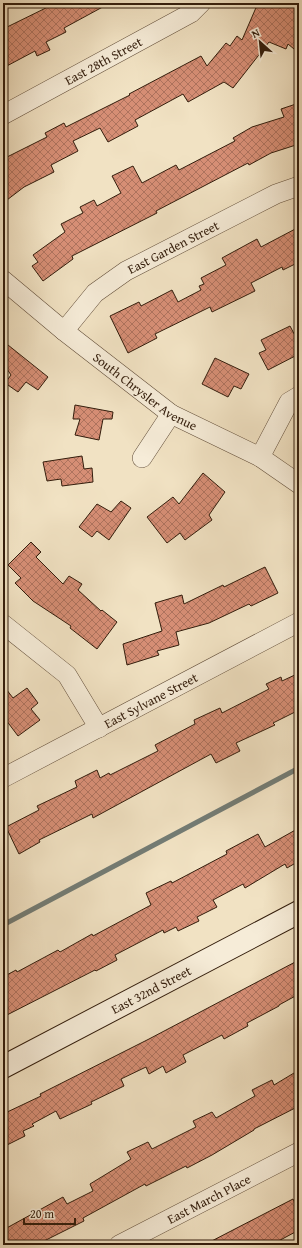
<svg xmlns="http://www.w3.org/2000/svg" width="302" height="1248" font-family="'Gentium Book Plus',serif">
<style>
.lines{fill:none;stroke-linecap:round;stroke-linejoin:round}
.stream{stroke:#737c75;stroke-width:5}
.building{fill:url(#building-cross-hatch);stroke:#331d0c}
.street-casing{stroke:#624e3a;stroke-width:20}
.secondary-casing{stroke:#331d0c;stroke-width:24}
.street{stroke:#f6ecd8;stroke-width:19}
.secondary{stroke:#f6ecd8;stroke-width:22}
.labels{text-anchor:middle;stroke-width:3.5;stroke-linejoin:round;paint-order:stroke}
.street-label{font-size:13px;fill:#331d0c;stroke:#f6ecd8}
</style>
<defs>
<pattern id="building-cross-hatch" width="8" height="8" patternUnits="userSpaceOnUse"><rect width="8" height="8" fill="#d68e75"/><path d="M0 0l8 8M0 8l8-8" fill="none" stroke="#ae735e"/></pattern>
</defs>
<rect width="100%" height="100%" fill="#f1e2c3"/>
<filter id="stains"><feTurbulence type="fractalNoise" baseFrequency=".005" numOctaves="4"/><feColorMatrix values="0 0 0 0 .2 0 0 0 0 .09 0 0 0 0 .02 0 0 0 .5 -.17"/></filter>
<radialGradient id="worn" r=".72"><stop offset=".6" stop-color="#630" stop-opacity="0"/><stop offset="1" stop-color="#630" stop-opacity=".3"/></radialGradient>
<g class="lines">
<path class="stream" d="M3 925 299 768"/>
</g>
<g class="building">
<path d="M56 3H110L64 28 66 32 46 42 50 50 37 56 35 51 3 68V29Z"/>
<path d="M258 3H299V37L294 49 288 44 286 49 269 42 233 88 224 82 188 102 183 94 135 120 138 126 108 142 100 128 73 141 78 151 51 165 54 172 24 187 3 203V159L47 137 45 133 64 123 66 127 130 95 129 94 201 56 207 66 226 43 230 46 237 36 242 40Z"/>
<path d="M299 103V144L271 153 249 165 248 163 156 211 157 213 72 256 73 259 43 281 32 266 38 262 33 255 65 232 61 224 83 213 80 207 94 200 97 206 121 193 112 176 133 166 142 183 176 165 179 170 235 141 233 138 252 127 284 117 281 109Z"/>
<path d="M299 227V262L283 270 282 267 251 283 255 291 212 312 210 307 155 334 157 338 128 353 110 316 139 302 141 306 172 290 178 302 201 290 199 286 204 284 201 278 226 265 222 258 257 239 261 247Z"/>
<path d="M290 326 299 343V354L268 370 259 353 266 350 261 340Z"/>
<path d="M3 341 48 377 38 390 26 382 18 392 5 383 11 375 3 363Z"/>
<path d="M215 358 249 374 241 389 234 386 228 397 202 384Z"/>
<path d="M75 405 113 412 112 419H103L99 440 75 435 80 419H73Z"/>
<path d="M82 456 84 469 92 468 93 482 62 486 61 479 47 481 43 462Z"/>
<path d="M203 473 225 492 209 515 212 520 185 540 180 533 167 543 147 517 173 497 179 504Z"/>
<path d="M121 501 131 508 109 540 97 531 92 537 79 527 97 504 111 512Z"/>
<path d="M31 542 41 552 36 557 63 584 69 576 82 584 78 590 101 611 102 610 117 622 97 649 70 628 71 626 33 601 15 583 21 578 8 565Z"/>
<path d="M265 567 278 593 251 606 249 604 209 623 176 632 179 645 157 651 159 655 127 665 123 644 162 631 155 603 182 595 184 604 223 585 224 587Z"/>
<path d="M299 673V710L273 723 275 725 236 743 240 751 216 763 211 754 93 818 92 814 39 840 40 842 19 854 6 827 39 810 37 806 77 787 75 781 97 770 100 778 109 773 110 775 158 751 155 745 195 724 194 720 220 708 222 713 269 689 266 684 281 677 282 681Z"/>
<path d="M3 685 13 698 27 688 38 703 31 709 40 720 18 736 3 716Z"/>
<path d="M299 828V861L287 868 285 864 245 888 243 884 213 900 217 907 197 917 199 921 178 931 176 927 164 933 163 930 115 955 117 960 96 971 95 970 3 1017V977L16 970 17 972 58 950 60 952 92 934 93 936 151 905 146 893 171 881 172 883 227 854 226 851 258 834 265 847Z"/>
<path d="M299 960V994L279 1005V1006L247 1023 248 1026 224 1039 222 1035 183 1055 186 1062 166 1073 163 1066 149 1074 146 1067 121 1079 124 1086 91 1102 92 1104 60 1119 56 1111 32 1124 34 1126 23 1131 25 1136 3 1147V1114L41 1096 40 1094 149 1039Z"/>
<path d="M299 1070V1106L254 1129V1130L212 1155 187 1168 186 1166 146 1186 145 1184 83 1218 84 1221 36 1245H3V1230L63 1197 67 1204 93 1191 90 1184 131 1159 127 1152 148 1142 152 1149 196 1127 193 1121 212 1112 216 1118 255 1096 252 1090 272 1080 274 1085Z"/>
<path d="M293 1199 299 1212V1230L271 1245H204Z"/>
</g>
<g class="lines">
<g class="street-casing">
<g id="street">
<path id="s1" d="M3 115 191 13 201 3"/>
<path id="s2" d="M3 280 64 331 171 414 260 457 299 484"/>
<path id="s3" d="M64 331 95 293 126 271 276 194 299 186"/>
<path d="M260 457 289 402 299 396"/>
<path d="M142 458 171 414"/>
<path d="M3 624 67 675 99 728"/>
<path id="s4" d="M3 778 299 622"/>
<path id="s5" d="M119 1245 299 1152"/>
</g>
</g>
<g class="secondary-casing">
<g id="secondary">
<path id="s6" d="M3 1067 299 912"/>
</g>
</g>
<use href="#street" class="street"/>
<use href="#secondary" class="secondary"/>
</g>
<g class="labels">
<g class="street-label">
<text dy="5" stroke="none"><textPath href="#s1" startOffset="114">East 28th Street</textPath></text>
<text dy="5" stroke="none"><textPath href="#s3" startOffset="140">East Garden Street</textPath></text>
<text dy="5" stroke="none"><textPath href="#s2" startOffset="181">South Chrysler Avenue</textPath></text>
<text dy="5" stroke="none"><textPath href="#s4" startOffset="167">East Sylvane Street</textPath></text>
<text dy="5" stroke="none"><textPath href="#s6" startOffset="167">East 32nd Street</textPath></text>
<text dy="5" stroke="none"><textPath href="#s5" startOffset="101">East March Place</textPath></text>
</g>
</g>
<rect width="302" height="1248" fill="none" stroke="#f1e2c3" stroke-width="16"/>
<rect x="4" y="4" width="294" height="1240" fill="none" stroke="#331d0c" stroke-width="2"/>
<rect x="8" y="8" width="286" height="1232" fill="none" stroke="#331d0c"/>
<g transform="translate(260 42) rotate(333)" stroke="#f6ecd8" stroke-width="3" paint-order="stroke">
<path d="M0-3L7 15L0 10L-7 15Z" fill="#331d0c"/>
<text y="-6" font-size="11" font-weight="bold" text-anchor="middle" fill="#331d0c">N</text>
</g>
<path d="M24 1218v6h51v-6" fill="none" stroke="#331d0c" stroke-width="2"/>
<text x="30" y="1218" font-size="12" fill="#331d0c" stroke="#f6ecd8" stroke-width="3" paint-order="stroke">20 m</text>
<rect width="100%" height="100%" filter="url(#stains)"/>
<rect width="100%" height="100%" fill="url(#worn)"/>
</svg>
